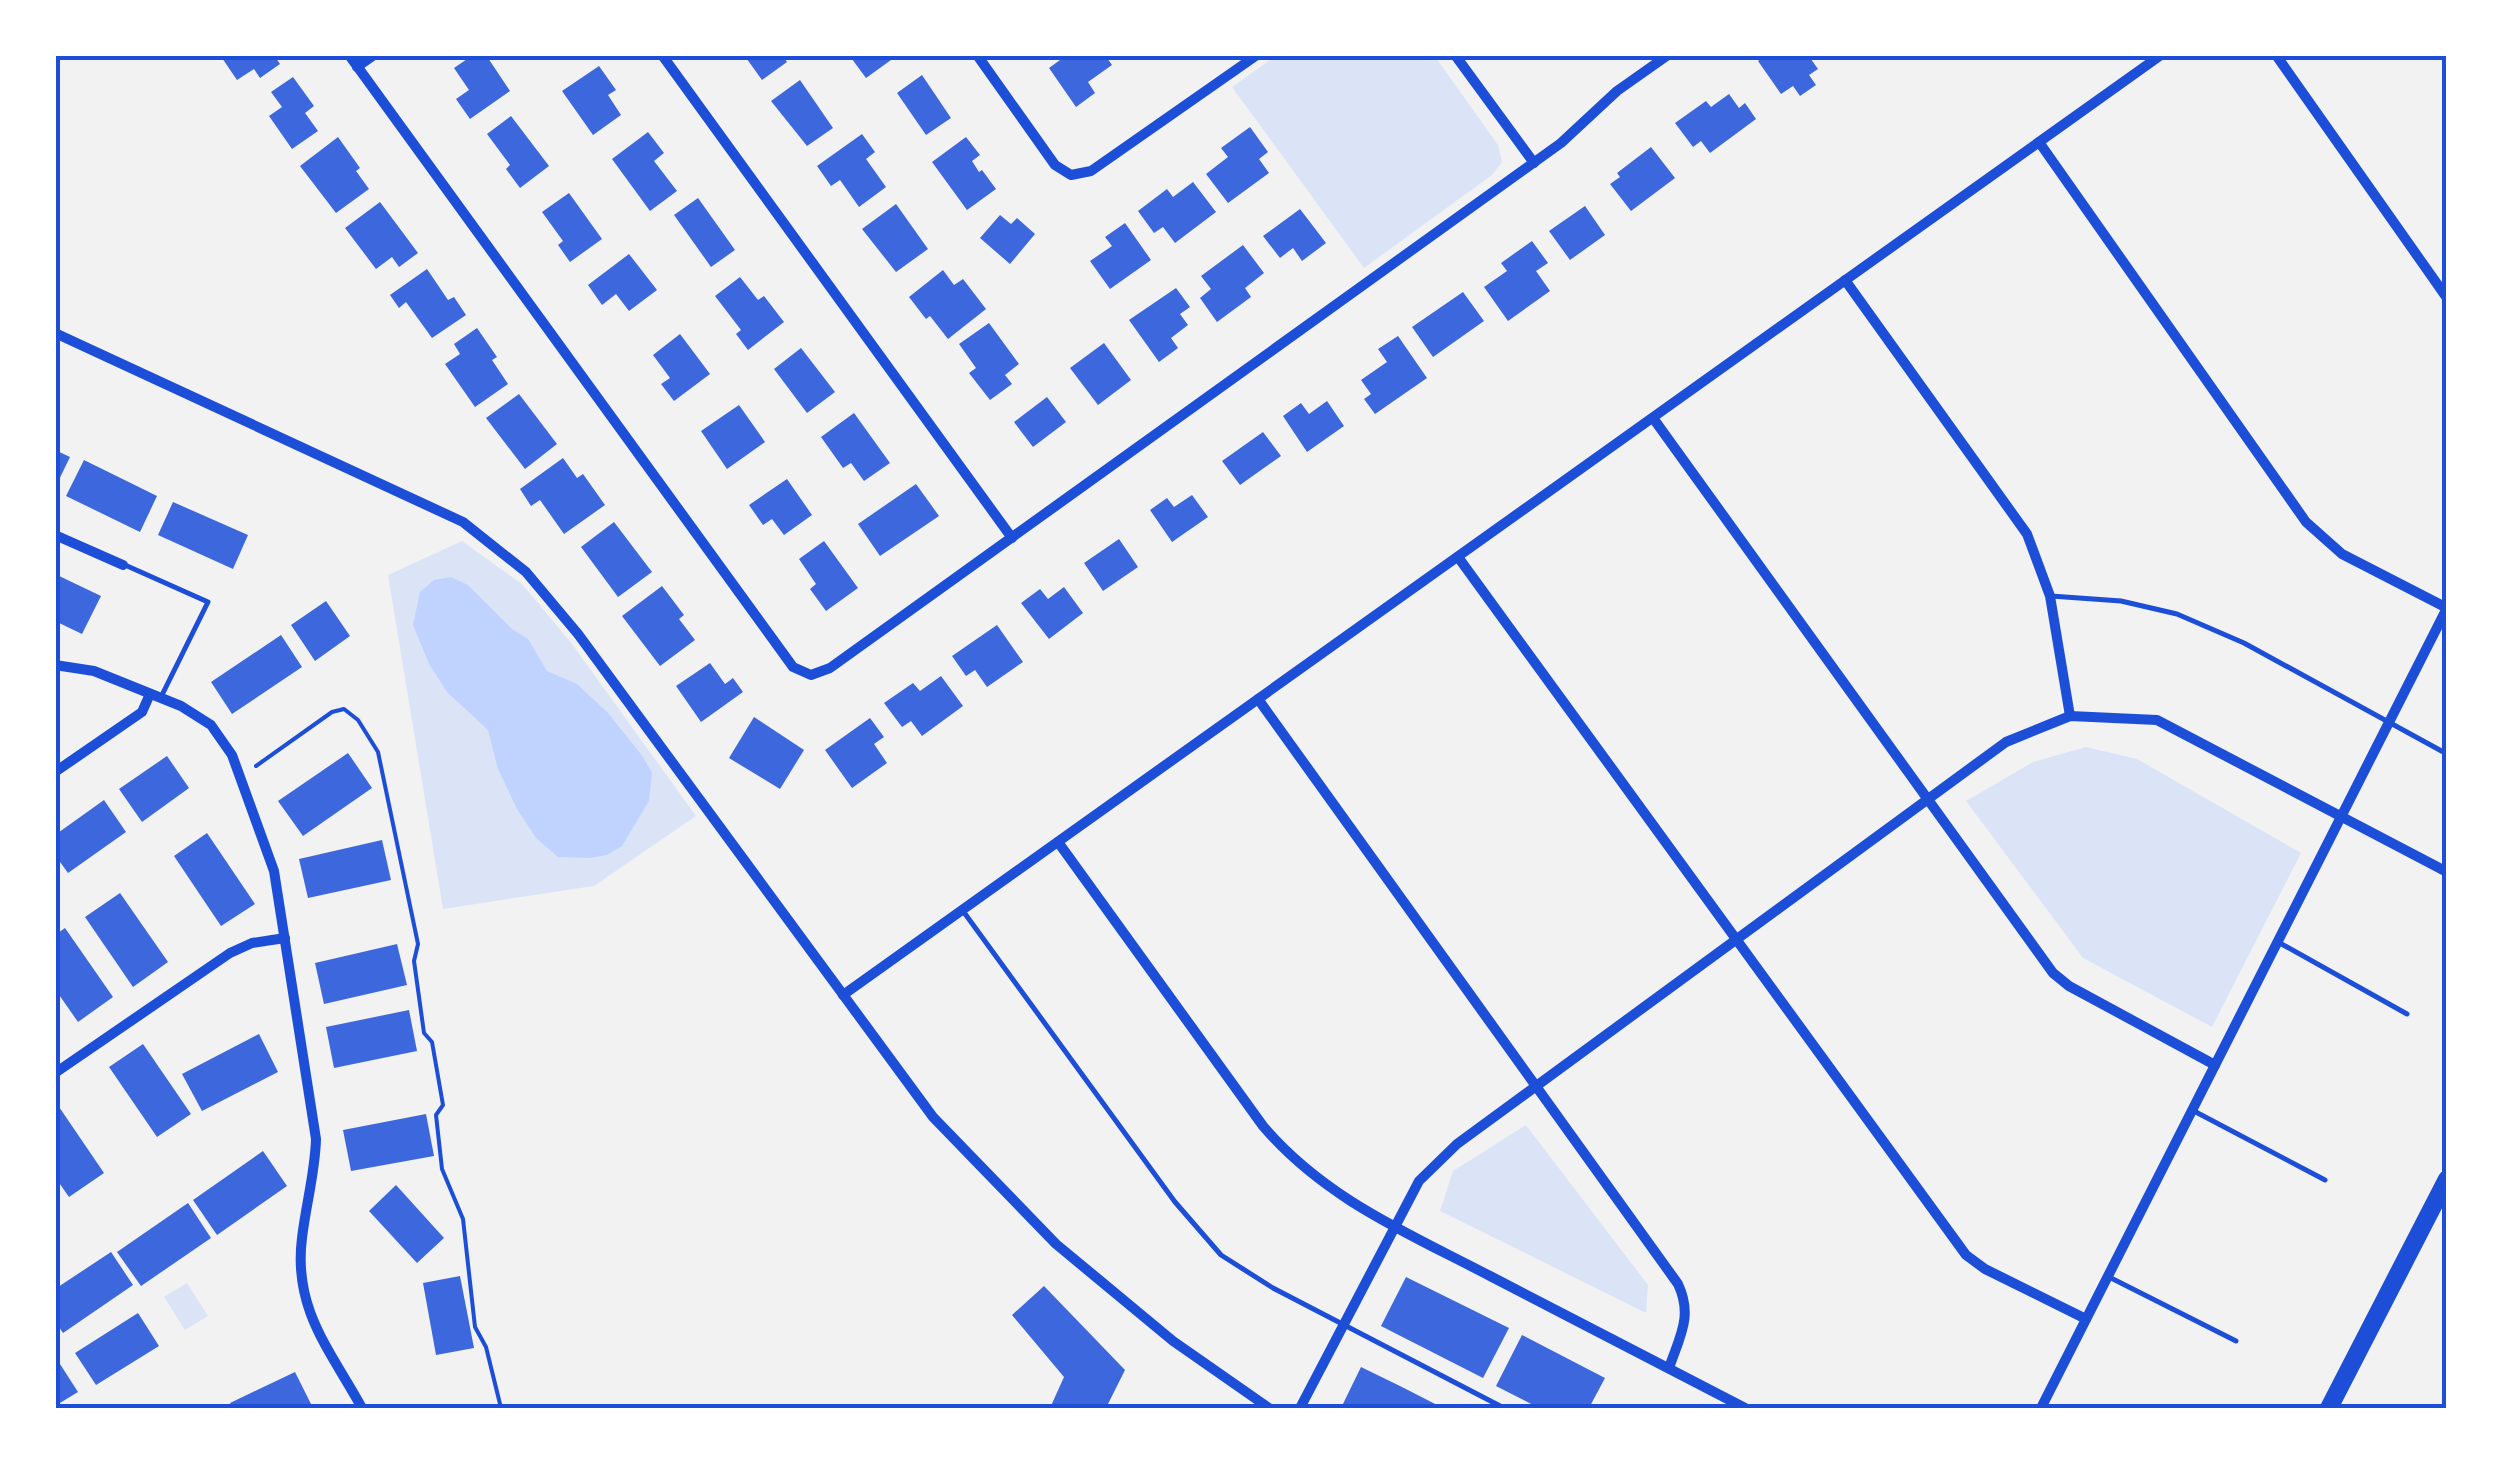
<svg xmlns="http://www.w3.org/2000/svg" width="2502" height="1463" font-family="'DM Sans',sans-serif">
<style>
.green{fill:#dbe4f7}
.water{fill:#bfd3fe}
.building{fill:#3d67dc}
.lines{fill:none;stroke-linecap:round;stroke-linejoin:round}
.path{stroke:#1d4ed8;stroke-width:4}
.service{stroke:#1d4ed8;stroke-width:5}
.minor{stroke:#1d4ed8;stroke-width:10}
.primary{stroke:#1d4ed8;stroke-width:18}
.neatline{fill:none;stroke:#1d4ed8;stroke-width:4}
</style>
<rect width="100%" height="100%" fill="#f2f2f2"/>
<g class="green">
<path d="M1277 55H1434L1498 145 1502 162 1492 175 1364 268 1232 87Z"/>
<path d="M462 541 522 584 572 644 696 816 594 886 443 909 388 575Z"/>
<path d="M2086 747 2137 759 2301 853 2212 1027 2083 958 1966 801 2033 762Z"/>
<path d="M1526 1125 1648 1285 1646 1313 1440 1211 1453 1171Z"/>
<path d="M187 1283 208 1316 185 1330 164 1297Z"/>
</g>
<path class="water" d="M451 577 468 585 512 629 528 639 547 671 577 684 608 713 643 757 652 773 649 801 622 846 607 855 590 858 558 857 536 838 517 809 498 769 488 730 447 692 429 664 413 625 420 592 434 580Z"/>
<g class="building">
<path d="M220 55H274L280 64 260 78 254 69 237 80Z"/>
<path d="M473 55H486L510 91 470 119 456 99 469 90 454 68Z"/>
<path d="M744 55H782L787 62 762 80Z"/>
<path d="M849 55H898L866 78Z"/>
<path d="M1067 55H1105L1112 65 1088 82 1095 93 1076 107 1049 68Z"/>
<path d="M1766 55H1808L1818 69 1809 75 1816 85 1800 96 1793 86 1781 94 1758 61Z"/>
<path d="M599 66 616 90 608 95 621 115 593 135 562 91Z"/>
<path d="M922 75 951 118 926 135 897 93Z"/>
<path d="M293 77 314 106 305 113 318 131 292 149 269 116 282 107 271 92Z"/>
<path d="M800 80 833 128 807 146 771 101Z"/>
<path d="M1729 94 1739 108 1745 103 1756 119 1710 153 1701 141 1693 147 1675 123 1706 101 1711 107Z"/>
<path d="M511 116 549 166 520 188 506 169 510 165 487 134Z"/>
<path d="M1250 127 1268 152 1259 159 1269 173 1228 203 1206 174 1228 157 1221 148Z"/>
<path d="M648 132 664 153 654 161 677 191 650 211 612 159Z"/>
<path d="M862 134 875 152 866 159 886 187 859 207 840 180 831 186 817 166Z"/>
<path d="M338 137 360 168 356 171 369 189 336 213 300 166Z"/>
<path d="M966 137 980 155 972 161 979 172 982 170 996 189 967 210 932 162Z"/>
<path d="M1651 147 1675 178 1631 211 1610 184 1620 177 1617 173Z"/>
<path d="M1193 182 1216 212 1175 243 1163 227 1154 233 1138 211 1167 189 1173 197Z"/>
<path d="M569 193 602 239 570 262 558 245 563 241 542 212Z"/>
<path d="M698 198 735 250 711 267 674 215Z"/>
<path d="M380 202 418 253 399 267 392 257 376 269 345 228Z"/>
<path d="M896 204 928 249 896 272 862 229Z"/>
<path d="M1585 206 1605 235 1570 260 1549 231Z"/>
<path d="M1300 209 1326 243 1302 261 1293 248 1280 258 1263 236Z"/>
<path d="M1000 215 1011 224 1017 218 1035 234 1010 264 980 238Z"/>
<path d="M1125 223 1151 260 1110 289 1090 261 1112 246 1105 237Z"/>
<path d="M1532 241 1548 263 1536 271 1550 291 1508 321 1484 287 1507 271 1501 263Z"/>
<path d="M1243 245 1264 273 1245 288 1251 297 1217 322 1200 298 1211 289 1201 276Z"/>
<path d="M629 254 657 290 629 311 616 294 602 305 588 285Z"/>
<path d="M427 269 448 300 454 297 466 315 432 338 406 302 399 308 390 295Z"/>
<path d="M943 270 954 285 963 279 986 309 948 339 930 316 926 319 909 297Z"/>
<path d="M740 277 758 300 764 296 784 322 748 350 736 334 741 330 715 296Z"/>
<path d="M1176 288 1190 307 1180 314 1188 325 1171 338 1178 348 1159 362 1129 320Z"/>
<path d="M1463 292 1484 321 1433 357 1412 327Z"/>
<path d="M989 323 1019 364 1005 375 1012 384 990 400 969 373 976 368 959 344Z"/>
<path d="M477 328 497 357 492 360 508 384 475 407 445 364 460 354 454 344Z"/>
<path d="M680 334 710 374 674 401 661 384 670 378 653 355Z"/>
<path d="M1398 336 1427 378 1375 414 1364 399 1371 394 1361 380 1387 362 1378 349Z"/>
<path d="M1104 343 1131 380 1098 405 1070 368Z"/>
<path d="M801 348 835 392 807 413 774 369Z"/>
<path d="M519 394 557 444 525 469 486 418Z"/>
<path d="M1047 397 1066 422 1033 447 1014 422Z"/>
<path d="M1327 401 1344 426 1307 452 1283 416 1301 403 1309 414Z"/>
<path d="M739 405 765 442 727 469 701 431Z"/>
<path d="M854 413 890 463 864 481 851 463 843 468 821 437Z"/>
<path d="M1263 432 1281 456 1240 485 1222 461Z"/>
<path d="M55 450 70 457 55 488Z"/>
<path d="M563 458 577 478 583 474 605 505 564 534 540 500 531 506 520 489Z"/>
<path d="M84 460 157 496 140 532 66 496Z"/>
<path d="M787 479 812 515 784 535 772 519 763 525 749 505Z"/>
<path d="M916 484 939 516 880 556 858 524Z"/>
<path d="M1192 495 1208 517 1172 542 1150 510 1167 498 1174 507Z"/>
<path d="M173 502 248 535 233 569 158 535Z"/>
<path d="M614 522 652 572 618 597 581 547Z"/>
<path d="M1119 539 1138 567 1103 591 1084 563Z"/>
<path d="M824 541 858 588 826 611 810 589 816 584 799 559Z"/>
<path d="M55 574 101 596 82 634 55 621Z"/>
<path d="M662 586 684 615 679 619 695 640 660 666 622 616Z"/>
<path d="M1064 587 1083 613 1049 639 1021 603 1040 589 1048 599Z"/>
<path d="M326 601 350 636 315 661 291 625Z"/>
<path d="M997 625 1023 662 987 687 975 670 966 676 952 656Z"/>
<path d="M281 635 302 667 232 714 211 682Z"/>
<path d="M710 663 725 684 733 678 743 692 701 722 676 686Z"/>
<path d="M941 676 963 706 922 736 911 721 902 727 884 703 913 683 920 691Z"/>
<path d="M754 717 804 750 780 789 729 758Z"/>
<path d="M870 718 884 737 874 744 887 763 852 788 825 750Z"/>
<path d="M348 753 372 788 303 836 278 801Z"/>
<path d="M167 756 189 788 142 822 119 789Z"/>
<path d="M104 800 126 832 68 873 55 855V835Z"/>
<path d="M207 833 255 904 221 926 174 856Z"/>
<path d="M382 840 391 880 308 898 299 859Z"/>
<path d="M120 893 168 962 133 987 85 917Z"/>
<path d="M65 928 113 997 78 1022 55 989V935Z"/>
<path d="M397 944 407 985 324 1004 315 963Z"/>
<path d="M409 1010 417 1051 334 1068 326 1027Z"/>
<path d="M259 1034 278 1072 202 1111 182 1074Z"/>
<path d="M143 1044 191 1114 157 1137 109 1067Z"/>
<path d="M55 1101 104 1173 69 1197 55 1177Z"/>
<path d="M426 1114 434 1156 351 1171 343 1130Z"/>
<path d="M263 1151 287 1186 217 1235 193 1200Z"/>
<path d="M396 1185 444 1238 417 1263 369 1211Z"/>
<path d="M188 1203 211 1238 141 1286 117 1252Z"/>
<path d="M111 1252 133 1285 63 1333 55 1321V1289Z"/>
<path d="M460 1276 474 1348 436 1355 423 1283Z"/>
<path d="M1406 1277 1509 1328 1483 1378 1381 1326Z"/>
<path d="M1044 1286 1125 1370 1106 1408H1050L1064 1377 1012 1315Z"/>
<path d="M138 1313 159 1346 96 1385 75 1353Z"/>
<path d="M1522 1335 1605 1378 1589 1408H1539L1496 1386Z"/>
<path d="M60 1364 78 1392 55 1406V1367Z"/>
<path d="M1361 1367 1402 1387 1443 1408H1341Z"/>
<path d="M295 1372 313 1408H232L230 1403Z"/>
</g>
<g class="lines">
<path class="path" d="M256 766 332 712 344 709 358 720 378 752 418 944 414 961 424 1033 432 1042 443 1105 436 1115 442 1169 463 1219 475 1327 486 1347 501 1408"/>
<g class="service">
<path d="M125 565 208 602 161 697"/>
<path d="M2051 596 2121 601 2177 614 2244 643 2447 754"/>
<path d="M963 911 1175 1202 1221 1255 1273 1288 1504 1408"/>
<path d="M2278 942 2407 1014"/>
<path d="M2192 1110 2325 1180"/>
<path d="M2109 1277 2236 1341"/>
</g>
<g class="minor">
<path d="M349 55 793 667 811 675 830 668 1561 143 1617 91 1668 55"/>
<path d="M662 55 1012 538"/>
<path d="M977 55 1055 165 1071 175 1091 171 1257 55"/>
<path d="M1455 55 1534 163"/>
<path d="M2276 55 2447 298"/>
<path d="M357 67 374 55"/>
<path d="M2039 142 2306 522 2342 554 2447 608"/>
<path d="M1845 280 2027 534 2050 596 2070 716"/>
<path d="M55 333 463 522 526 572 578 634 933 1117 1056 1244 1173 1341 1269 1408"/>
<path d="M1653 418 2053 973 2069 986 2215 1065"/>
<path d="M55 535 123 565"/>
<path d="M1458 557 1966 1255 1985 1269 2086 1319"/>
<path d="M55 665 94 671 181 706 211 725 232 755 274 871 316 1139C315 1173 306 1204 302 1238 293 1309 330 1350 362 1408"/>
<path d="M1258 699 1678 1284C1693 1316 1680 1336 1669 1368"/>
<path d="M55 772 142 712 150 694"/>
<path d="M1058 842 1263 1126C1325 1199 1408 1233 1492 1277 1576 1321 1661 1364 1745 1408"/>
<path d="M843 995 2161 55"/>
<path d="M55 1073 230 953 252 943 285 938"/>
<path d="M1300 1408 1419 1181 1457 1144 2006 742 2070 716 2157 720 2447 872"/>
<path d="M2041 1408 2447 608"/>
</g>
<path class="primary" d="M2329 1408 2447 1179"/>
</g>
<rect width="2502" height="1463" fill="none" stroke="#ffffff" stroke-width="115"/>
<rect x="58" y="58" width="2386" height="1348" class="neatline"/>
</svg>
